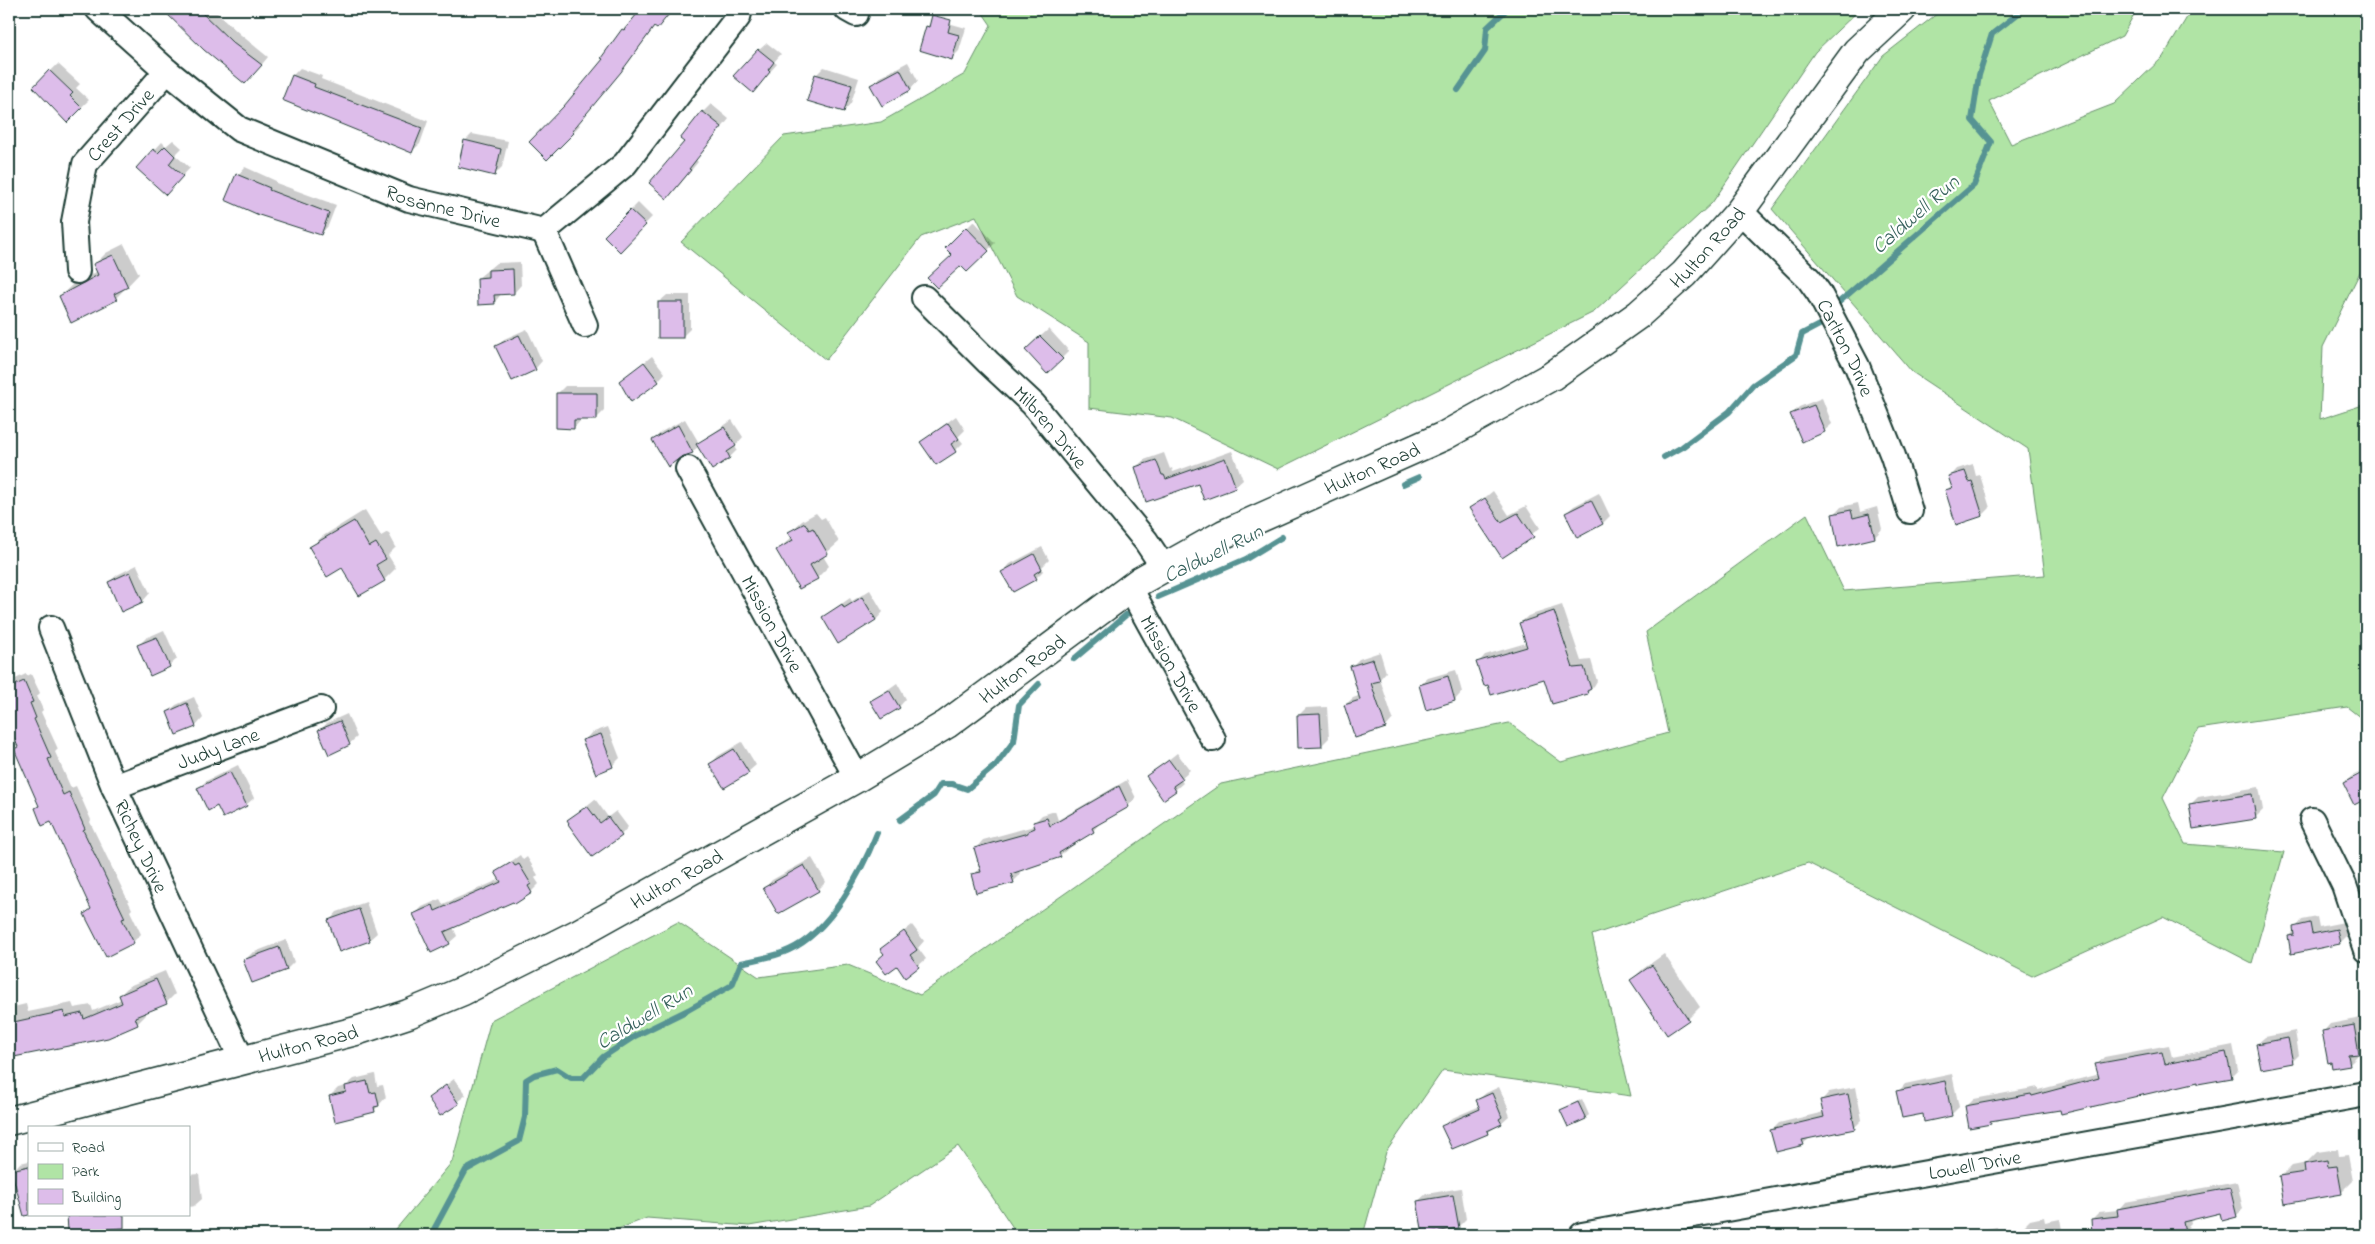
<svg xmlns="http://www.w3.org/2000/svg" width="2375" height="1244" font-family="'Indie Flower',sans-serif">
<style>
.green{fill:#b0e4a5;stroke:#68906c}
.shadow{fill:#0003}
.lines{fill:none;stroke-linecap:round;stroke-linejoin:round}
.stream{stroke:#569393;stroke-width:6}
.building{fill:#ddbdea;stroke:#1f3d34}
.street-casing{stroke:#1f3d34;stroke-width:28}
.primary-casing{stroke:#1f3d34;stroke-width:31}
.street{stroke:#fff;stroke-width:24}
.primary{stroke:#fff;stroke-width:28}
.labels{text-anchor:middle;stroke-width:4.5;stroke-linejoin:round;paint-order:stroke}
.street-label{font-size:20px;fill:#1f3d34;stroke:#fff}
.water-label{font-size:21px;font-style:italic;fill:#36615c;stroke:#fff}
</style>
<rect width="100%" height="100%" fill="#fff"/>
<filter id="ink" filterUnits="userSpaceOnUse"><feTurbulence type="fractalNoise" baseFrequency=".02" numOctaves="2"/><feDisplacementMap in="SourceGraphic" scale="10" xChannelSelector="R" yChannelSelector="G"/><feConvolveMatrix kernelMatrix="1 2 1 2 8 2 1 2 1" color-interpolation-filters="sRGB"/></filter>
<g filter="url(#ink)">
<g class="green">
<path d="M980 9H1860L1815 52 1712 203 1594 312 1278 469 1172 418 1089 408V342L1017 296 976 216 921 237 826 360 681 242 784 136 881 122 965 74 991 25Z"/>
<path d="M1943 9H2137L2122 36 1989 101 2011 144 2114 104 2163 57 2192 9H2366V260L2323 347 2320 419 2366 404V722L2347 707 2198 729 2163 798 2185 844 2284 852 2252 963 2163 917 2032 976 1808 863 1592 935 1631 1096 1443 1070 1386 1152 1363 1235H1018L958 1146 869 1206 749 1226 647 1218 602 1235H391L452 1162 491 1020 678 922 759 977 848 965 920 995 1221 784 1509 723 1561 762 1668 733 1646 632 1807 514 1844 591 2045 575 2028 449 1912 372 1772 209 1883 56Z"/>
</g>
<g class="shadow">
<path d="M9 9H15L9 17Z"/>
<path d="M160 9H213L241 35 268 57 253 75 166 11 164 13Z"/>
<path d="M642 9H673L657 27 655 26 628 63 578 123 580 125 547 159 565 107 604 58 603 57 623 30Z"/>
<path d="M934 19 966 28 959 51 952 58 927 27Z"/>
<path d="M767 43 781 54 774 62 777 64 753 91 759 50Z"/>
<path d="M908 62 918 81 911 89 882 104 872 85 880 77Z"/>
<path d="M58 64 80 84 76 88 89 100 67 121 34 87Z"/>
<path d="M824 67 859 78 851 103 844 111 816 75Z"/>
<path d="M300 68 322 76 321 79 428 121 420 144 412 151 293 75Z"/>
<path d="M711 104 729 119 696 160 698 162 675 190 686 142 703 112Z"/>
<path d="M472 134 508 141 502 167 495 174 465 141Z"/>
<path d="M173 140 182 148 175 155 190 168 173 186 138 168 162 142 166 146Z"/>
<path d="M245 167 276 181V183L336 205 328 226 321 234 238 175Z"/>
<path d="M638 203 652 217 620 250 606 236Z"/>
<path d="M974 221 995 243 967 271 947 248Z"/>
<path d="M124 244 139 274 116 298 60 296 72 285 98 271 95 264 106 253Z"/>
<path d="M520 262 521 285 514 293H502L494 303 478 278 496 263Z"/>
<path d="M667 295H690V329L682 337 659 302Z"/>
<path d="M527 329 542 361 535 369 497 347 504 339Z"/>
<path d="M1049 329 1069 351 1062 358 1034 342Z"/>
<path d="M652 356 665 373 658 381H621Z"/>
<path d="M565 386H604V411L597 418 581 420 574 428 557 394Z"/>
<path d="M1822 398 1832 424 1824 431 1792 414 1799 407Z"/>
<path d="M956 416 965 430 958 437 963 443 955 451 921 442Z"/>
<path d="M685 419 699 443 732 420 743 437 735 446 737 450 730 457 712 468 699 446 692 452 680 456 654 440 661 432Z"/>
<path d="M1232 451 1243 480 1235 487 1199 482 1146 500 1136 467 1144 460 1164 453 1170 469 1172 468 1173 472Z"/>
<path d="M1973 464 1976 476 1980 475 1990 508 1983 515 1947 490 1952 485 1950 477 1957 469Z"/>
<path d="M1493 491 1509 515 1526 506 1540 528 1502 556 1471 509Z"/>
<path d="M1599 493 1610 516 1603 523 1577 536 1566 513 1574 506Z"/>
<path d="M1858 503 1860 512 1877 507 1882 529 1875 537 1834 515 1841 507Z"/>
<path d="M365 510 381 536 388 532 396 547 388 555 396 568 384 580 343 566 311 547 323 536Z"/>
<path d="M816 513 821 519 825 517 839 542 823 556 829 566 817 578 778 550 792 537 790 532 802 521Z"/>
<path d="M1042 547 1049 560 1042 567 1043 571 1036 578 1003 572 1010 564Z"/>
<path d="M137 565 150 593 143 601 122 610 109 582 117 575Z"/>
<path d="M870 590 883 612 876 620 823 617 850 598 852 601Z"/>
<path d="M1562 605 1581 661 1591 660 1597 681 1594 686 1587 693 1545 677 1488 683 1478 663 1485 655 1526 643 1520 623 1528 616Z"/>
<path d="M164 630 177 659 169 666 138 646 146 638Z"/>
<path d="M1380 652 1386 672 1380 679 1393 719 1386 727 1356 737 1345 705 1353 698 1361 695 1352 666 1359 659Z"/>
<path d="M1456 670 1462 692 1455 700 1420 685 1428 678Z"/>
<path d="M26 674 27 676 31 674 40 693 37 696 43 710 41 712 58 749 55 752 71 788 76 786 91 820 90 822 132 909 130 911 141 934 133 942 85 914 92 908 52 820 36 808 39 805 15 749 19 745 9 723V682Z"/>
<path d="M897 683 906 699 899 707 872 701Z"/>
<path d="M194 697 203 718 196 726 177 734 168 712 176 705Z"/>
<path d="M1327 707 1329 738 1321 746 1298 716 1306 708Z"/>
<path d="M347 714 357 737 349 744 320 731 327 723Z"/>
<path d="M608 727 620 758 612 766 584 741 591 733Z"/>
<path d="M742 742 756 765 748 772 711 764 718 756Z"/>
<path d="M1177 753 1190 770 1180 779 1183 783 1175 790 1148 776Z"/>
<path d="M238 765 254 798 246 805 199 788 206 781Z"/>
<path d="M2366 769 2352 777V780L2366 773V798L2355 804 2344 783 2352 776Z"/>
<path d="M1127 780 1136 798 1128 806 1100 823 1093 831 1060 855 1019 869 1020 875 1013 882 973 875 981 867 976 848 983 840 1034 826V823L1042 815 1055 811 1058 820Z"/>
<path d="M2259 787 2263 810 2255 818 2190 805 2198 797Z"/>
<path d="M595 799 608 817 616 811 628 827 621 835 569 820Z"/>
<path d="M520 855 523 860 527 857 538 875 535 878 539 884 531 892 453 927 457 936 449 943 415 914 422 907 440 899 443 904 501 879 497 872Z"/>
<path d="M812 858 826 882 818 890 765 888 772 880Z"/>
<path d="M366 902 377 933 369 940 330 920 337 912Z"/>
<path d="M2317 917 2319 927 2344 922 2347 935 2339 943 2289 936 2302 920Z"/>
<path d="M912 925 924 941 918 948 926 959 918 966 885 953 882 949Z"/>
<path d="M286 940 294 962 287 969 245 960 252 953Z"/>
<path d="M1664 954 1700 1007 1688 1019 1631 980 1643 969Z"/>
<path d="M165 971 175 994 166 1003 144 1012 146 1015 137 1024 9 1057V1008L26 1004 28 1012 72 1003 74 1008 91 1005 93 1011 122 999 120 995 129 986Z"/>
<path d="M2361 1018 2366 1045 2356 1053 2357 1056 2349 1064 2323 1032 2330 1024Z"/>
<path d="M2295 1031 2299 1055 2292 1062 2257 1044 2265 1037Z"/>
<path d="M2169 1045 2172 1057 2233 1045 2238 1070 2231 1077 2199 1080 2061 1109 1994 1120 1990 1123 1967 1106 1974 1099 2038 1087V1090L2099 1074 2097 1065 2104 1057Z"/>
<path d="M375 1074 377 1086 383 1085 386 1097 374 1111 330 1096 338 1088 346 1086 354 1079Z"/>
<path d="M1952 1074 1959 1107 1951 1115 1924 1112 1898 1092 1905 1084Z"/>
<path d="M454 1079 466 1095 441 1114 429 1098Z"/>
<path d="M1499 1087 1509 1109 1507 1111 1509 1116 1501 1123 1487 1133 1443 1126 1450 1119 1480 1106 1478 1100 1486 1093Z"/>
<path d="M1856 1087 1862 1120 1854 1128 1811 1137 1803 1144 1772 1130 1779 1123 1824 1112 1822 1100 1829 1092Z"/>
<path d="M1582 1099 1589 1115 1585 1118 1562 1110Z"/>
<path d="M2338 1149 2339 1156 2348 1155 2353 1181 2341 1193 2281 1176 2292 1165 2307 1162 2317 1152Z"/>
<path d="M29 1161V1187L13 1171 20 1163Z"/>
<path d="M199 1174 202 1199 194 1206 189 1207V1175Z"/>
<path d="M2237 1182 2243 1209 2236 1216 2221 1211 2190 1219 2191 1224 2184 1231 2156 1235H2094L2092 1219 2099 1212 2118 1210 2125 1202Z"/>
<path d="M1461 1188 1466 1219 1458 1227 1418 1201 1426 1194Z"/>
<path d="M2044 1217 2045 1222 2060 1219 2063 1235H2024L2022 1228 2030 1220Z"/>
<path d="M1997 1227 1998 1235H1956Z"/>
</g>
<g class="lines">
<g class="stream">
<path d="M1458 90 1485 51 1487 28 1507 9"/>
<path d="M1838 303 1974 185 1991 142 1972 120 1979 75 1992 34 2024 9"/>
<path d="M1664 457 1682 447 1729 412 1753 385 1796 355 1802 334 1821 324"/>
<path d="M1403 484 1419 477"/>
<path d="M1158 597 1246 559 1282 537"/>
<path d="M1074 659 1126 615"/>
<path d="M900 820 934 795 941 784H952L967 789 996 765 1014 741 1019 705 1039 684"/>
<path d="M431 1235 466 1170 519 1141 525 1117 526 1080 534 1075 557 1069 571 1078H583L603 1057 635 1036 688 1010 732 985 741 963C757 959 775 957 789 950 830 932 861 873 877 833"/>
</g>
</g>
<g class="building">
<path d="M162 9H198L233 43 262 65 245 84 204 50Z"/>
<path d="M631 9H673L657 29 654 27 621 72 572 131 574 133 547 160 529 142 564 106 603 59 601 58 622 29 624 30 637 14Z"/>
<path d="M932 15 951 20 948 32 959 35 952 60 919 50 926 26 929 27Z"/>
<path d="M758 49 774 62 768 70 770 72 753 93 733 76Z"/>
<path d="M900 69 911 90 882 106 870 85Z"/>
<path d="M49 70 73 93 70 96 82 108 67 123 33 87Z"/>
<path d="M815 74 852 85 844 112 807 101Z"/>
<path d="M292 75 315 84 314 87 422 128 412 153 282 100Z"/>
<path d="M702 111 722 127 689 169 691 170 667 199 649 183 684 142 680 139Z"/>
<path d="M464 140 501 149 495 176 458 167Z"/>
<path d="M165 146 175 156 169 164 183 176 166 195 136 168 153 149 158 153Z"/>
<path d="M236 174 270 188 269 190 329 213 321 235 259 215 225 200Z"/>
<path d="M630 210 646 225 620 252 604 236Z"/>
<path d="M966 227 989 251 967 272 961 266 937 288 927 278 952 255 945 248Z"/>
<path d="M113 255 128 287 114 294 117 300 71 323 59 296 98 275 93 264Z"/>
<path d="M513 269 514 294 494 295 495 304 478 305 477 278 488 277V270Z"/>
<rect x="658" y="302" width="25" height="36"/>
<path d="M519 335 536 370 512 381 495 346Z"/>
<path d="M1040 336 1063 359 1047 374 1025 350Z"/>
<path d="M644 362 659 382 631 402 619 381Z"/>
<path d="M556 393H597V420H574V429L556 428Z"/>
<path d="M1814 405 1825 432 1802 442 1790 414Z"/>
<path d="M948 423 959 439 951 444 956 452 936 465 920 442Z"/>
<path d="M678 425 693 453 681 457 668 467 652 440Z"/>
<path d="M724 427 736 446 727 452 730 458 712 470 696 444Z"/>
<path d="M1225 458 1236 488 1204 500 1198 484 1146 502 1135 467 1156 460 1162 475H1164L1166 479Z"/>
<path d="M1965 471 1969 482 1972 481 1983 516 1956 525 1945 490 1952 488 1948 476Z"/>
<path d="M1485 498 1501 522 1518 513 1534 537 1502 558 1469 508Z"/>
<path d="M1591 500 1603 524 1577 538 1565 513Z"/>
<path d="M1851 510 1853 518 1869 514 1875 538 1838 547 1832 514Z"/>
<path d="M354 521 369 547 376 543 386 559 376 565 385 581 359 596 342 568 327 577 309 547Z"/>
<path d="M805 523 809 530 813 528 828 554 810 565 818 579 799 589 776 550 793 540 788 532Z"/>
<path d="M1034 554 1042 569 1034 574 1037 579 1013 592 1001 572Z"/>
<path d="M130 572 143 602 121 612 108 582Z"/>
<path d="M862 597 876 620 838 644 822 617 842 604 844 608Z"/>
<path d="M1554 611 1573 668 1584 667 1591 689 1587 691 1588 694 1552 704 1544 679 1491 695 1488 685 1484 686 1476 662 1527 647 1519 623Z"/>
<path d="M157 637 170 667 150 676 137 645Z"/>
<path d="M1373 659 1380 681 1371 683 1386 728 1355 738 1344 705 1360 700 1350 666Z"/>
<path d="M1448 676 1455 701 1426 710 1419 685Z"/>
<path d="M24 681 33 702 30 703 36 718 34 719 51 758 48 759 63 795 69 792 85 829 83 830 125 918 122 919 134 943 106 957 84 914 91 909 51 822 42 826 35 808 39 806 14 749 18 747 9 726V688Z"/>
<path d="M889 690 900 708 881 719 870 701Z"/>
<path d="M187 703 196 727 176 735 167 712Z"/>
<path d="M1320 714 1322 747 1298 748 1297 715Z"/>
<path d="M340 721 350 745 329 755 318 730Z"/>
<path d="M601 734 613 767 596 774 582 740Z"/>
<path d="M734 749 749 773 724 788 709 764Z"/>
<path d="M1169 760 1183 779 1173 786 1176 791 1163 800 1146 776Z"/>
<path d="M2366 771V799L2354 805 2343 783Z"/>
<path d="M230 772 247 806 223 818 217 806 208 811 197 788Z"/>
<path d="M1119 786 1129 807 1092 828 1094 832 1059 853 1061 857 1011 874 1014 883 976 893 971 874 981 872 974 848 1028 833V831L1035 828 1033 822 1047 818 1050 826Z"/>
<path d="M2252 794 2256 819 2193 829 2189 804Z"/>
<path d="M587 806 600 823 608 817 622 836 592 857 568 824 569 823 567 820Z"/>
<path d="M512 862 515 866 519 864 531 884 528 886 532 893 515 904 513 902 444 932 450 944 431 953 413 914 433 905 435 911 501 882 495 872Z"/>
<path d="M804 865 819 891 778 914 763 888Z"/>
<path d="M359 909 370 941 339 952 328 920Z"/>
<path d="M2310 923 2312 934 2337 929 2340 944 2291 954 2288 936 2294 935 2293 927Z"/>
<path d="M904 931 917 950 910 955 919 967 905 978 897 966 886 974 876 961 884 954 880 949Z"/>
<path d="M279 947 287 970 252 983 243 960Z"/>
<path d="M1652 965 1689 1020 1667 1035 1630 980Z"/>
<path d="M156 979 167 1004 135 1017 138 1025 108 1038 9 1058V1023L64 1011 65 1017 82 1013 84 1019 122 1003 119 995Z"/>
<path d="M2354 1025 2359 1054 2348 1055 2350 1065 2332 1068 2331 1062 2328 1063 2322 1031Z"/>
<path d="M2288 1038 2293 1063 2261 1069 2256 1044Z"/>
<path d="M2162 1052 2165 1064 2226 1052 2232 1078 2198 1084V1082L2061 1114 2060 1110 1990 1121 1991 1124 1969 1128 1965 1106 2031 1094 2032 1096 2099 1078 2095 1064Z"/>
<path d="M367 1081 370 1093 376 1092 379 1106 374 1107 375 1112 335 1122 329 1096 346 1092 345 1086Z"/>
<path d="M1945 1081 1952 1116 1924 1122 1923 1114 1902 1118 1896 1091Z"/>
<path d="M446 1085 459 1104 440 1116 428 1098Z"/>
<path d="M1492 1093 1502 1117 1499 1119 1502 1124 1487 1131 1488 1134 1452 1149 1441 1126 1480 1109 1476 1100Z"/>
<path d="M1848 1094 1855 1129 1802 1140 1804 1145 1776 1152 1770 1130 1824 1117 1820 1100Z"/>
<path d="M1578 1102 1586 1119 1568 1127 1560 1110Z"/>
<path d="M2327 1160 2328 1167 2337 1166 2342 1194 2284 1204 2279 1176 2305 1172 2304 1164Z"/>
<path d="M29 1166V1215L24 1216 11 1170Z"/>
<path d="M2230 1188 2237 1217 2222 1221 2220 1213 2183 1222 2185 1232 2164 1235H2092L2091 1219 2118 1216 2117 1209Z"/>
<path d="M1453 1195 1459 1228 1423 1234 1417 1201Z"/>
<path d="M67 1215H124V1228L68 1231Z"/>
</g>
<g class="lines">
<g class="street-casing">
<g id="street">
<path id="s1" d="M98 9 167 71 239 129 409 199 544 231 625 164 738 17 740 9"/>
<path d="M847 9 856 14"/>
<path id="s2" d="M1740 211 1809 279 1819 293 1857 366 1893 456 1910 511"/>
<path d="M544 231 585 325"/>
<path id="s3" d="M77 271 74 222 85 164 167 71"/>
<path id="s4" d="M924 298 988 362 1033 404 1146 541 1164 568"/>
<path id="s5" d="M688 469 857 778"/>
<path id="s6" d="M1130 588 1213 739"/>
<path id="s7" d="M51 628 114 787 242 1060"/>
<path id="s8" d="M114 787 321 709"/>
<path d="M2312 820 2344 885 2366 950"/>
<path id="s9" d="M1582 1235 2366 1094"/>
</g>
</g>
<g class="primary-casing">
<g id="primary">
<path id="s10" d="M9 1121 356 1031 408 1014 463 991 579 933 857 778 947 724 1140 581 1224 534 1444 436 1552 376 1638 315 1684 274 1740 211 1857 51 1902 9"/>
</g>
</g>
<use href="#street" class="street"/>
<use href="#primary" class="primary"/>
</g>
</g>
<g class="labels">
<g class="street-label">
<text dy="7" stroke="none"><textPath href="#s3" startOffset="161">Crest Drive</textPath></text>
<text dy="7" stroke="none"><textPath href="#s1" startOffset="404">Rosanne Drive</textPath></text>
<text dy="7" stroke="none"><textPath href="#s10" startOffset="1929">Hulton Road</textPath></text>
<text dy="7" stroke="none"><textPath href="#s2" startOffset="175">Carlton Drive</textPath></text>
<text dy="7" stroke="none"><textPath href="#s4" startOffset="181">Milbren Drive</textPath></text>
<text dy="7" stroke="none"><textPath href="#s10" startOffset="1524">Hulton Road</textPath></text>
<text dy="7" stroke="none"><textPath href="#s5" startOffset="176">Mission Drive</textPath></text>
<text dy="7" stroke="none"><textPath href="#s6" startOffset="86">Mission Drive</textPath></text>
<text dy="7" stroke="none"><textPath href="#s10" startOffset="1119">Hulton Road</textPath></text>
<text dy="7" stroke="none"><textPath href="#s8" startOffset="111">Judy Lane</textPath></text>
<text dy="7" stroke="none"><textPath href="#s7" startOffset="236">Richey Drive</textPath></text>
<text dy="7" stroke="none"><textPath href="#s10" startOffset="714">Hulton Road</textPath></text>
<text dy="7" stroke="none"><textPath href="#s10" startOffset="309">Hulton Road</textPath></text>
<text dy="7" stroke="none"><textPath href="#s9" startOffset="399">Lowell Drive</textPath></text>
</g>
<g class="water-label">
<text transform="translate(1915 214) rotate(-41)" y="7">Caldwell Run</text>
<text transform="translate(1213 553) rotate(-26)" y="7">Caldwell Run</text>
<text transform="translate(644 1016) rotate(-31)" y="7">Caldwell Run</text>
</g>
</g>
<rect width="2375" height="1244" fill="none" stroke="#fff" stroke-width="30"/>
<rect x="15" y="15" width="2345" height="1214" fill="none" stroke="#1f3d34" stroke-width="2" filter="url(#ink)"/>
<rect x="28" y="1126" width="162" height="90" fill="#ffffff" stroke="#a5b1ae"/>
<rect x="38" y="1143" width="25" height="8" fill="#ffffff" stroke="#a5b1ae"/>
<text x="72" y="1152" font-size="15" fill="#1f3d34">Road</text>
<rect x="38" y="1164" width="25" height="15" fill="#b0e4a5" stroke="#a5b1ae"/>
<text x="72" y="1176" font-size="15" fill="#1f3d34">Park</text>
<rect x="38" y="1189" width="25" height="15" fill="#ddbdea" stroke="#a5b1ae"/>
<text x="72" y="1202" font-size="15" fill="#1f3d34">Building</text>
</svg>
